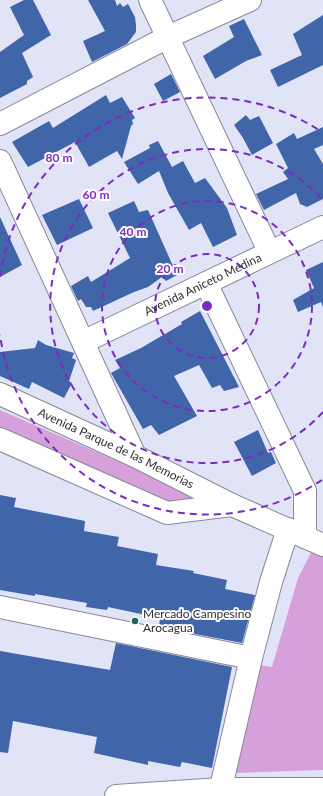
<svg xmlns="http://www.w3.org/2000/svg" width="323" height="796" font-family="Lato,sans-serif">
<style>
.green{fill:#d6a0db}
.building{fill:#4065a9}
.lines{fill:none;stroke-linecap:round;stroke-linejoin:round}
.minor-casing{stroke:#87889a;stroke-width:24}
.minor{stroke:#fff;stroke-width:22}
.ring{fill:none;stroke:#7b2cbf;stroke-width:2;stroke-dasharray:7 5}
.poi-dot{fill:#1c6457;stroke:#fff;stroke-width:1.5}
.labels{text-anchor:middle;stroke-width:4;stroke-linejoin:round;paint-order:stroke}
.street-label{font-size:12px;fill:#2d2d35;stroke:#fff}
.poi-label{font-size:12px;fill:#2d2d35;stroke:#fff;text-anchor:start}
.centre{fill:#7b2cbf;stroke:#fff;stroke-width:2}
.ring-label{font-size:12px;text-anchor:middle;font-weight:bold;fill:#7b2cbf;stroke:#fff;stroke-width:4;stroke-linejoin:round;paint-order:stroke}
</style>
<rect width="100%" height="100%" fill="#e1e3f7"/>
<g class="green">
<path d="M0 410 202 498 166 502 0 428Z"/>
<path d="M312 551 323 556V770L235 773 259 665 272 667 298 578Z"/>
</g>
<g class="building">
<path d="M24 0H33L51 35 22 53 33 77 27 81V84L0 98V52L24 35 10 7Z"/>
<path d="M88 0H115L117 6 120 3 123 7 128 4 135 17 136 25V32L127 44 92 62 83 41 105 31Z"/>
<path d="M323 15V65L278 87 270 70 302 55 293 34Z"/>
<path d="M244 19 262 55 246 61 215 79 203 56 234 37 229 26Z"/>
<path d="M171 74 180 92 163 101 154 84Z"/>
<path d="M106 95 110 103 122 97 135 118 132 120 133 124 131 126 122 159 117 151 89 167 75 142 28 167 12 142 49 121 53 128Z"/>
<path d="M246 115 250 120 259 116 273 143 252 155 243 138 234 125Z"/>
<path d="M323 127V145L314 149 323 164V199L307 207 300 204 296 193 264 210 256 194 288 179 283 172 288 168 276 144 294 133 297 139Z"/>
<path d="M158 141 172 167 183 161 195 183 205 178 227 208 237 235 213 247 201 223 189 230 168 193 159 171 138 184 124 162 150 148 149 145Z"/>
<path d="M79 199 93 228 57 245 42 215Z"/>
<path d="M134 201 139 212 148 210 177 275 166 281 162 277 148 287 134 292 93 311 91 307H86L81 299 78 301 71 286 88 276 91 282 130 258 108 213Z"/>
<path d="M0 217 22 265 0 277Z"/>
<path d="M323 262V307L321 302 298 312 293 300 314 288 306 270Z"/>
<path d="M200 311 239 387 224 391 220 385 212 388 199 365 174 376 197 416 159 435 151 425 143 429 111 373 120 368 115 360 141 348 182 324 181 322Z"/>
<path d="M38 340 46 345 74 353 72 358 76 360 69 381 72 383 64 398 32 382 29 389 0 376V352L35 348Z"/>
<path d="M258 430 268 453 271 452 276 463 252 476 234 442Z"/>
<path d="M0 495 16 498 14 507 85 521 84 531 119 537 117 546 158 554 156 565 194 571 193 573 227 580 225 589 255 595 242 643 159 627 160 618 108 607 107 610 86 607 87 603 35 594V596L0 590Z"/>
<path d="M116 643 232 667 212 768 182 762 180 767 148 761V765L94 753 97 737 13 721 8 753 0 752V651L110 670Z"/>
</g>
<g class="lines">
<g class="minor-casing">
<g id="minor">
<path d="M150 0 269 251"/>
<path d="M0 124 168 37 250 0"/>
<path d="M0 161 135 456"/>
<path d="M206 283 305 491V537"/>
<path id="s1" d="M83 342 323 227"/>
<path id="s2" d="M0 394 135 456 232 505 323 545"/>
<path d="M0 439 167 513 232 505"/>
<path d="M0 607 251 658"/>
<path d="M116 796 220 789H323"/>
<path d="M219 796 251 658 271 582 288 529"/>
</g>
</g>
<use href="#minor" class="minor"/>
</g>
<g class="ring">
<circle cx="207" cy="306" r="52"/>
<circle cx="207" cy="306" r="105"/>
<path d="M323 412A157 157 0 1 1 323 200"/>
<path d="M322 480A209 209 0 0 1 0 335M0 277A209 209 0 0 1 322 132"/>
</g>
<circle class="poi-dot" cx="135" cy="621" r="4"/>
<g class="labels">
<g class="street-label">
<text dy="4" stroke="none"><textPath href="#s1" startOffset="133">Avenida Aniceto Medina</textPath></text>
<text dy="4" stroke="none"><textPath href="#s2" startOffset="128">Avenida Parque de las Memorias</textPath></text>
</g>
<g class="poi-label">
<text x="143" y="618">Mercado Campesino<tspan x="143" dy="14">Arocagua</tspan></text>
</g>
</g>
<circle cx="207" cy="306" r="6" class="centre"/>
<g class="ring-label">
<text x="59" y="162">80 m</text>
<text x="96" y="199">60 m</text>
<text x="133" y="236">40 m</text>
<text x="170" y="273">20 m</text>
</g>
</svg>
